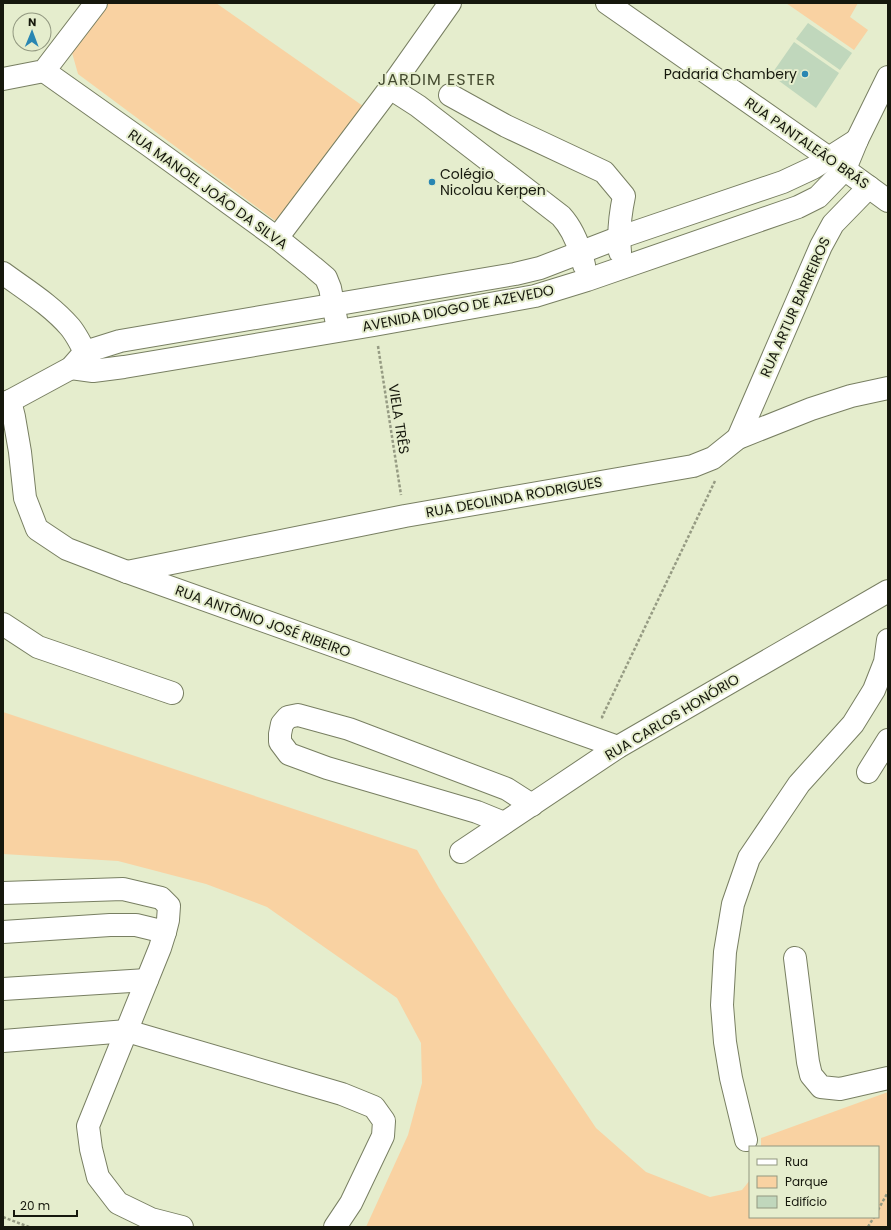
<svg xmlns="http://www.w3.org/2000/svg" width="891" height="1230" font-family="Poppins,sans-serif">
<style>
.green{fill:#f9d2a2}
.building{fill:#c0d7bc}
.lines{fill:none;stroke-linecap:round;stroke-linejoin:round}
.minor-casing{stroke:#787f62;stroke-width:24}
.path{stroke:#969b83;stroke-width:2.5;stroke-dasharray:3 2;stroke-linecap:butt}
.minor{stroke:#fff;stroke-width:22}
.poi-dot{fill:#2986b2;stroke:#e5edcd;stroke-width:1.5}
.labels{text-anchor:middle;stroke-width:4;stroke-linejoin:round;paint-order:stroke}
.poi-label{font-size:14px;fill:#16180d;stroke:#e5edcd;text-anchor:end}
.street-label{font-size:14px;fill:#16180d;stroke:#e5edcd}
.quarter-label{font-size:16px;letter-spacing:1px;fill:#454b30;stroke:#e5edcd}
</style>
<rect width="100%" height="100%" fill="#e5edcd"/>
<g class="green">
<path d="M106 3H216L363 106 277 222 78 74 71 49Z"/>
<path d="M786 3H858L850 17 868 30 854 50Z"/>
<path d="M3 712 417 850 439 888 508 997 596 1128 646 1172 710 1197 742 1190 750 1180V1217H878V1147H761V1138L888 1092V1227H366L408 1135 422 1083 421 1043 397 998 267 907 206 884 118 861 3 854Z"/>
</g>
<g class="building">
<path d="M808 23 852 53 840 70 796 39Z"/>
<path d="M794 42 839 73 816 108 771 75Z"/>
</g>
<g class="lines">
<g class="minor-casing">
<g id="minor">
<path d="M607 3 829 158 888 201"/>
<path d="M44 71 150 146 277 238 313 267 326 278 330 288 336 319"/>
<path d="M3 79 44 71 96 3"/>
<path d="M390 88 418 106 561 216C573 229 580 248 584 265"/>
<path d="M450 95 506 126 604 172 624 196C620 215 618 233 620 252"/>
<path d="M277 238 390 88 450 3"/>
<path d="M3 273C26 290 51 305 70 327 79 338 85 352 91 365"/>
<path d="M71 368 93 371 124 367 374 325 535 296 587 280 798 207 818 197 845 169 857 140 888 77"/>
<path d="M10 401 14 417 20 452 25 498 37 529 67 549 127 572 618 747"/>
<path d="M3 407 10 401 71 368 85 352 120 341 515 274 540 268 618 238 783 182 813 168 857 140"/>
<path d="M738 438 821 246 833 224 869 187"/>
<path d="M127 572 405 516 693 466 713 458 738 438 811 409 851 396 888 388"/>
<path d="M3 624 38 647 172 693"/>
<path d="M868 772 888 740"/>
<path d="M504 823 477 812 327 768 289 754 280 742V734L282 724 288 717 298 715 349 729 507 789 532 805"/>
<path d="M461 852 618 747 888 591"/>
<path d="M3 893 123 889 161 898 169 906 168 920 165 932"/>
<path d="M3 932 110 925H136L165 932 160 948 88 1126 91 1149 98 1177 118 1203 151 1219 182 1227"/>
<path d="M795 958 808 1062 811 1075 821 1087 840 1089 888 1078"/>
<path d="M3 989 147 980"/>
<path d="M3 1041 127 1031 342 1094 374 1107 384 1121 383 1136 351 1203 335 1227"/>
<path d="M746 1140 731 1078 725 1042 722 1005 725 952 733 904 749 858 799 784 853 724 874 690 885 662 888 640"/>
</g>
</g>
<g class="path">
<path d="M378 346 401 495"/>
<path d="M603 718 602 717 715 481"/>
<path d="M878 1210 888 1192"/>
<path d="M3 1217 29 1227"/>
<path d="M868 1227 874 1217"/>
</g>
<use href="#minor" class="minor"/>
</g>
<g class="poi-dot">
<circle cx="805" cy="74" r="4"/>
<circle cx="432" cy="182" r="4"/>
</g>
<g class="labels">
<g class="poi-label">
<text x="797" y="79">Padaria Chambery</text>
<text x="440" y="179" text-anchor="start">Colégio<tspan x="440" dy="16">Nicolau Kerpen</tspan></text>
</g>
<g class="street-label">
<text transform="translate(807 143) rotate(35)" y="5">RUA PANTALEÃO BRÁS</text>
<text transform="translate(208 189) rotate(36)" y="5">RUA MANOEL JOÃO DA SILVA</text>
<text transform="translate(795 307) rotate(-66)" y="5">RUA ARTUR BARREIROS</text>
<text transform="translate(458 308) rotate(-11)" y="5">AVENIDA DIOGO DE AZEVEDO</text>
<text transform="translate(399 419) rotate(81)" y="5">VIELA TRÊS</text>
<text transform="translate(514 497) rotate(-10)" y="5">RUA DEOLINDA RODRIGUES</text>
<text transform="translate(263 621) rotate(20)" y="5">RUA ANTÔNIO JOSÉ RIBEIRO</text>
<text transform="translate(672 717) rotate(-31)" y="5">RUA CARLOS HONÓRIO</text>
</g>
<g class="quarter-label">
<text x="437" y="85">JARDIM ESTER</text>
</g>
</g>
<rect width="891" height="1230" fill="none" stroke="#16180d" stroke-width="8"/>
<rect x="749" y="1146" width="130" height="72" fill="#e5edcd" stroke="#929880"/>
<rect x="757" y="1159" width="20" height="6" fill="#ffffff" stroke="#929880"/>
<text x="785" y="1166" font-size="12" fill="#16180d">Rua</text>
<rect x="757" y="1176" width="20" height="12" fill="#f9d2a2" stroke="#929880"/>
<text x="785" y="1186" font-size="12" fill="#16180d">Parque</text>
<rect x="757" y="1196" width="20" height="12" fill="#c0d7bc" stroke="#929880"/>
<text x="785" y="1206" font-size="12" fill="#16180d">Edifício</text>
<g transform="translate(32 32) rotate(1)"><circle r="19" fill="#e5edcd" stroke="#929880"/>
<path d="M0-3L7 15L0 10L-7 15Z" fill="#2986b2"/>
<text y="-6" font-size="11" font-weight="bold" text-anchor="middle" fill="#16180d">N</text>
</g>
<path d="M14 1210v6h63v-6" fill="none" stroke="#16180d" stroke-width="2"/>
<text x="20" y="1210" font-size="12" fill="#16180d" stroke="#e5edcd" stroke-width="3" paint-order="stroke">20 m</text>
</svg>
